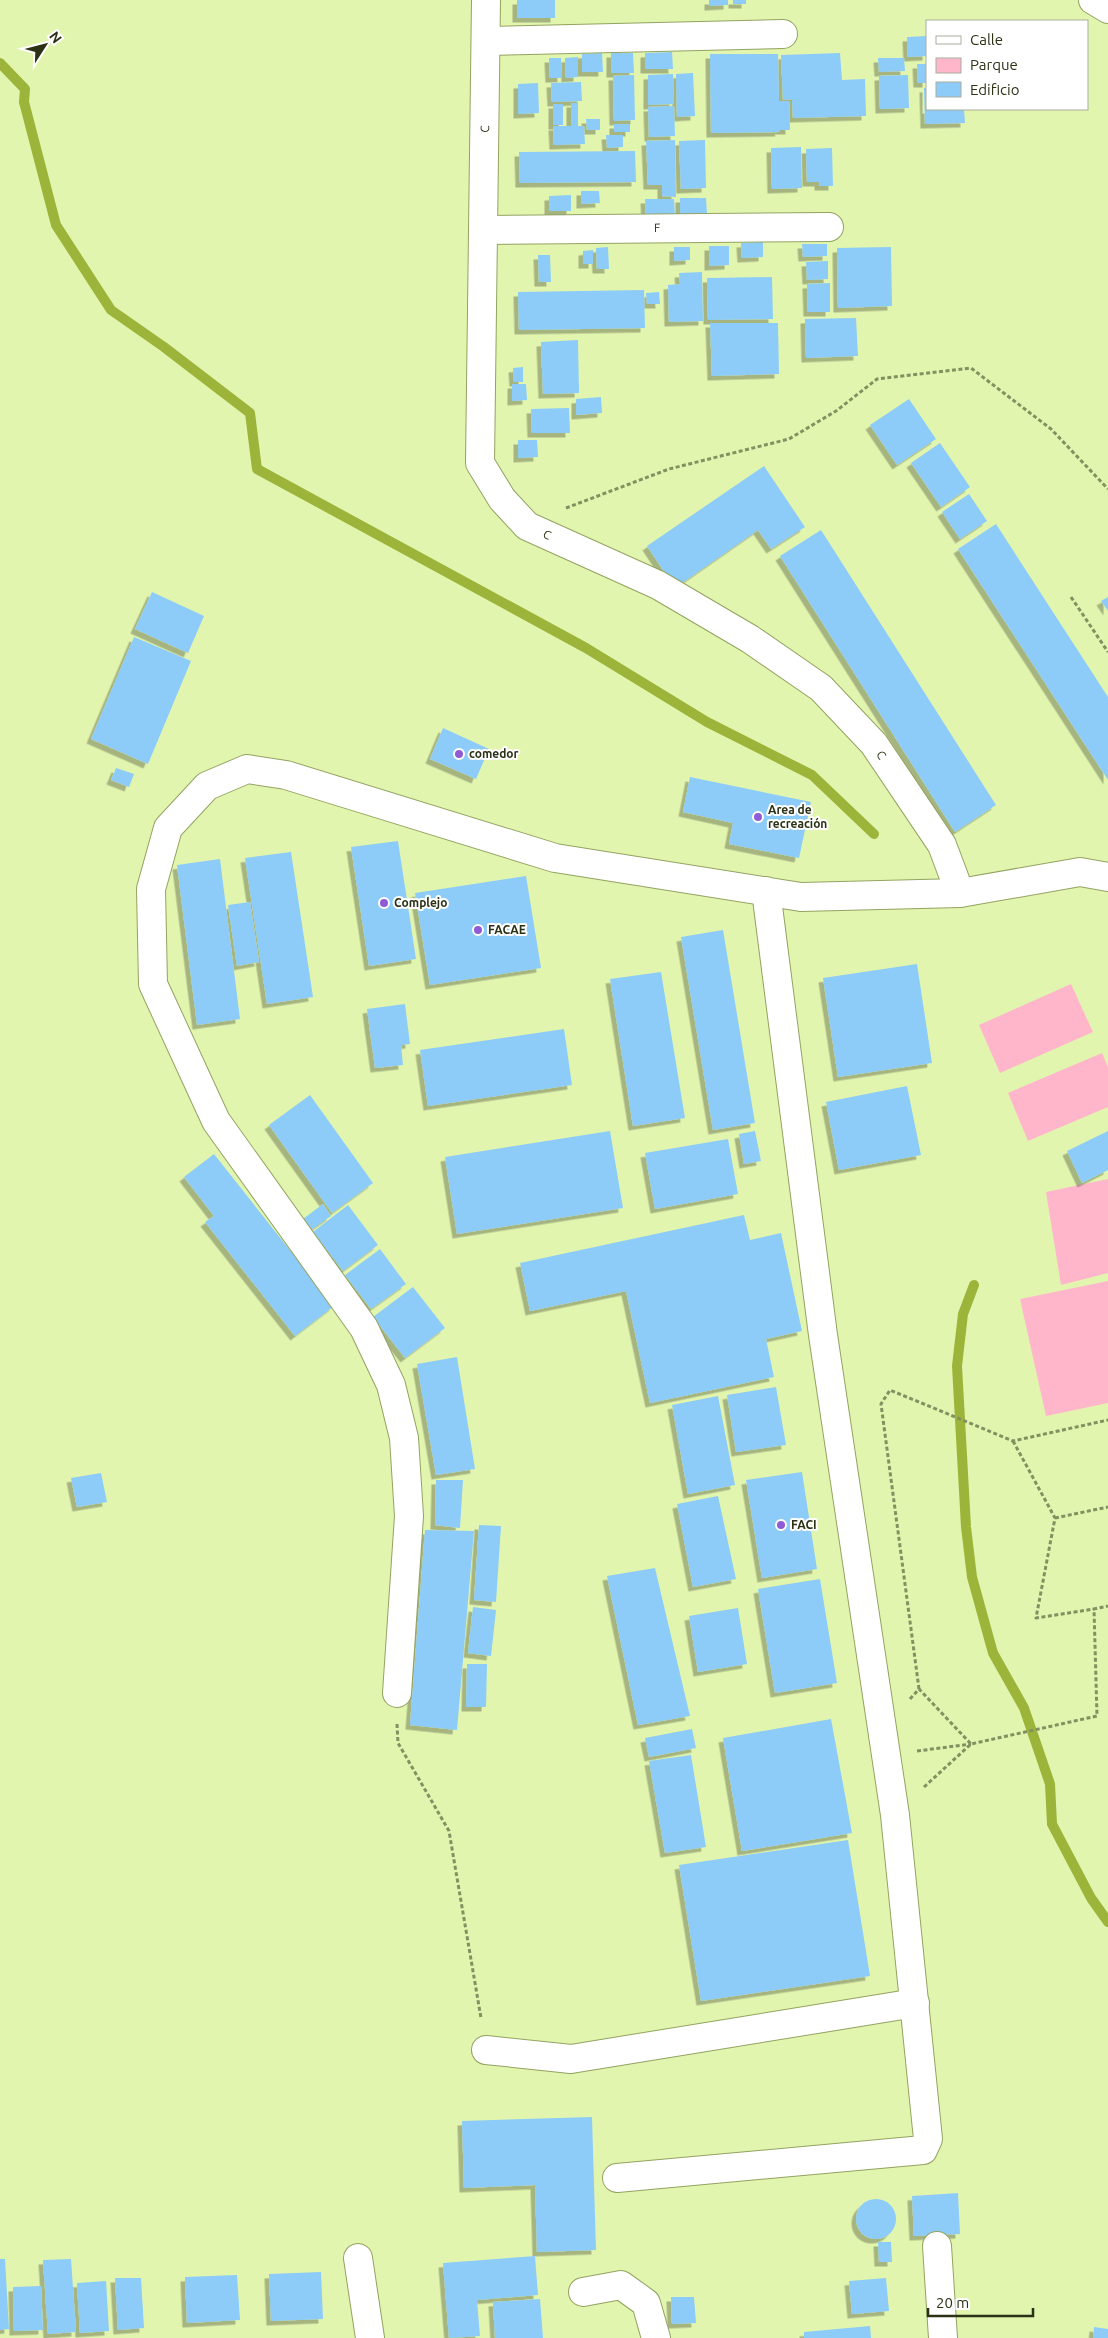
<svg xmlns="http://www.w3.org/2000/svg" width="1108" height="2338" font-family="Ubuntu,sans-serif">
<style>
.green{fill:#ffb6cb}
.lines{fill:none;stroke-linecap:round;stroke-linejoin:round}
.stream{stroke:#9bb439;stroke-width:10}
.building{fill:#8dccf8;filter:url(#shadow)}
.minor-casing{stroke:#93a361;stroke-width:30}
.path{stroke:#83905f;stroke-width:3;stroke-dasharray:4 2.5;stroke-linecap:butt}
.minor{stroke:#fff;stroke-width:28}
.poi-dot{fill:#8e5cd5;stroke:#fff;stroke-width:2}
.labels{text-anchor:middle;stroke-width:4;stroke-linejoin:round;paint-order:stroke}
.street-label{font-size:12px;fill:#2a3115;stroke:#fff}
.poi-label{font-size:12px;font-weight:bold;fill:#2a3115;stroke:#fff;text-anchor:start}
</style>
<defs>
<filter id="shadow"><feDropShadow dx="-4.5" dy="4.5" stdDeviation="0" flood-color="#0004"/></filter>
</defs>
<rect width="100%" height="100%" fill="#e2f5af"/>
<g class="green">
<path d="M1071 984 1093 1032 1000 1073 979 1025Z"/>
<path d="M1102 1053 1108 1067V1107L1028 1141 1008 1093Z"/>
<path d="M1108 1179V1273L1061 1285 1046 1192Z"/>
<path d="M1108 1281V1403L1046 1416 1020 1299Z"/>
</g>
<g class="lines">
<g class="stream">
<path d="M0 63 25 89 24 102 56 225 111 310 164 347 250 413 257 469 586 648 707 722 812 775 874 834"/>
<path d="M974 1285 963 1314 957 1366 966 1527 972 1577 993 1653 1024 1708 1050 1784 1052 1824 1091 1898 1108 1922"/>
</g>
</g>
<g class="building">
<rect x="517" y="0" width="38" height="18"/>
<path d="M709 0H728V5L709 6Z"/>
<rect x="733" y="0" width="13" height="4"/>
<path d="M927 36V56L908 57 907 37Z"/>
<path d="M672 52 673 69H645V53Z"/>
<path d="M602 53 603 72H582V54Z"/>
<path d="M611 53H633L634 73H611Z"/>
<path d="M840 53 842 80 865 79 866 116 793 118 792 99 783 100 781 55Z"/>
<path d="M710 54H778L779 101H789L790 130H779L780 132 711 133Z"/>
<path d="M578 57V77L566 78 565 58Z"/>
<path d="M549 58H561L562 78H550Z"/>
<path d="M878 58H904L905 71 879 72Z"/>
<path d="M917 64H927V83H918Z"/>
<path d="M693 73 695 116 677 117 676 74Z"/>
<path d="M673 74 674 104 648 105V75Z"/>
<path d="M634 75 635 120 614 121 613 76Z"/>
<path d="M908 75 909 108 880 109 879 76Z"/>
<path d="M581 82 582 101 552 102 551 83Z"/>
<path d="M538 83 539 113 518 114V84Z"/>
<path d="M924 88H927V109H964L965 123 925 124Z"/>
<path d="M571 103H578V126H584L585 144 554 145 553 126H571Z"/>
<rect x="553" y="104" width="10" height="21"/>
<path d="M674 106 675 136 649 137 648 107Z"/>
<path d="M586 119H600V130H587Z"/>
<rect x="614" y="124" width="16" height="8"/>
<path d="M606 135H623V147L607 148Z"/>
<path d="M675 140 676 197 662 196V185H648L646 141Z"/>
<path d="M705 140 706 188 681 189 679 141Z"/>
<path d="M801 147 802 188 772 189 771 148Z"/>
<path d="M832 148 833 186H819V182H807L806 149Z"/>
<path d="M635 151 636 182 520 183 519 152Z"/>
<path d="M581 191H599L600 203 581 204Z"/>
<path d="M571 195V211H549V196Z"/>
<path d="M680 198H706L707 214H680Z"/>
<path d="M645 199H674L675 216 646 217Z"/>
<path d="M763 242V257L742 258 741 243Z"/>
<path d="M802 244H827V256L803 257Z"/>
<path d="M709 246H729V265L709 266Z"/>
<path d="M608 247 609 269H597L596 248Z"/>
<path d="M674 247H690V260L674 261Z"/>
<path d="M891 247 892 306 838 308 837 248Z"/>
<path d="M593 250V264H583V251Z"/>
<path d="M538 255H550L551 282H539Z"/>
<path d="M828 261V279L807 280 806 262Z"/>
<path d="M702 272 703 321 669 322 668 285 680 284 679 273Z"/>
<path d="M772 277 773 319 708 320 707 278Z"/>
<path d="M830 283V312H808L807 284Z"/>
<path d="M644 290 645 328 519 330 518 292Z"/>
<path d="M659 292 660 304H647L646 293Z"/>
<path d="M856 318 858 356 806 358 805 319Z"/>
<path d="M710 323H778L779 374 712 376Z"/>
<path d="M578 340 579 393 543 394 541 342Z"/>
<path d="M523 367V382H514L513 368Z"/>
<path d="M512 384H526L527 400 512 401Z"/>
<path d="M601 397 602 413 576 415V399Z"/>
<path d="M909 399 936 439 897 465 870 425Z"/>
<path d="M569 408 570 433H532L531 409Z"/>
<path d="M518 440H537L538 457 518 458Z"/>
<path d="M940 443 970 487 941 507 911 463Z"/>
<path d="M764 466 805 527 771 549 758 530 675 588 647 546Z"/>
<path d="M969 494 987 521 960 539 942 512Z"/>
<path d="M996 524 1108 697V780L958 549Z"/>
<path d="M821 530 996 805 955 832 780 556Z"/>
<path d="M152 592 204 616 188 653 135 629Z"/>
<path d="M1108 597V611L1101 601Z"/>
<path d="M134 637 191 661 148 764 91 739Z"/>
<path d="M443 728 489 749 476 779 430 759Z"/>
<path d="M116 768 134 774 129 787 111 780Z"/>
<path d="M690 777 811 802 799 858 729 844 733 823 683 812Z"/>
<path d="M398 841 416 959 369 966 351 847Z"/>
<path d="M291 852 313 997 267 1004 245 858Z"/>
<path d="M220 859 240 1019 197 1025 177 865Z"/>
<path d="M526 876 541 968 430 985 415 893Z"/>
<path d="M250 902 259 962 237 966 228 905Z"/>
<path d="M723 930 755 1123 713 1130 681 937Z"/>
<path d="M917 964 932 1063 838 1077 823 978Z"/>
<path d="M661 972 685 1118 633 1126 610 979Z"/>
<path d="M405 1004 410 1044 401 1045 403 1065 375 1068 367 1009Z"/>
<path d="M564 1029 572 1085 428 1106 420 1050Z"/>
<path d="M907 1086 921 1155 839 1170 826 1102Z"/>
<path d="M310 1095 373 1183 332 1213 269 1125Z"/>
<path d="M610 1131 623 1208 457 1234 445 1157Z"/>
<path d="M755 1131 761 1161 744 1164 739 1134Z"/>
<path d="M1108 1131V1170L1082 1183 1067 1151Z"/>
<path d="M728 1139 738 1194 655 1209 645 1153Z"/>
<path d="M214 1154 334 1306 295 1336 205 1222 214 1216 184 1177Z"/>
<path d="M323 1204 331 1216 311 1230 303 1219Z"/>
<path d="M348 1205 378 1245 343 1271 313 1232Z"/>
<path d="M744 1215 750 1240 781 1233 802 1331 766 1339 774 1377 650 1403 626 1291 530 1311 520 1263Z"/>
<path d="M380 1249 406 1284 371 1309 345 1275Z"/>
<path d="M413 1287 445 1328 405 1358 373 1317Z"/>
<path d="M457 1357 475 1469 436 1475 417 1364Z"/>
<path d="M776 1387 786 1445 736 1452 727 1395Z"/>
<path d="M718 1396 735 1485 688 1494 672 1405Z"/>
<path d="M802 1472 817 1569 762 1578 746 1480Z"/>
<path d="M101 1473 107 1502 77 1507 71 1478Z"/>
<path d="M436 1480H463L460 1528 435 1525Z"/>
<path d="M718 1496 736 1579 693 1587 677 1504Z"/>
<path d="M479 1525 501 1526 496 1602 474 1600Z"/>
<path d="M425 1530 474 1531 457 1730 410 1725Z"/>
<path d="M655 1568 690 1716 638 1725 607 1576Z"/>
<path d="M820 1579 837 1683 775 1693 758 1589Z"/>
<path d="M473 1607 496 1610 491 1656 468 1653Z"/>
<path d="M738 1608 747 1664 698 1672 689 1616Z"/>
<path d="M467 1664H487L486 1707H466Z"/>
<path d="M831 1719 852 1833 742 1851 723 1738Z"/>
<path d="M692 1729 696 1748 649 1757 645 1738Z"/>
<path d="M691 1755 706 1847 665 1853 649 1761Z"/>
<path d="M848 1840 870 1976 701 2001 679 1865Z"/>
<path d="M592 2117 596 2250 537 2252 535 2185 464 2188 462 2121Z"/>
<path d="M958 2193 960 2234 914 2236 912 2196Z"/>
<circle cx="876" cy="2219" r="20"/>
<path d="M878 2242H891L892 2262H879Z"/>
<path d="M535 2256 538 2295 477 2300 480 2336 449 2338 443 2263Z"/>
<path d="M0 2259H5L9 2329 0 2330Z"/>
<path d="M71 2259 76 2332 48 2334 43 2260Z"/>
<path d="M321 2272 323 2319 271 2321 269 2274Z"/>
<path d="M237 2275 240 2320 187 2323 185 2277Z"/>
<path d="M115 2278H141L144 2328 118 2330Z"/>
<path d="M886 2278 889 2311 852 2314 849 2281Z"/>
<path d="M106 2281 109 2331 80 2333 77 2283Z"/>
<path d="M41 2286 43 2330 14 2331 13 2287Z"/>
<path d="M671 2297H694L696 2323 672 2324Z"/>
<path d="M540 2299 543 2338H495L493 2302Z"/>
<path d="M870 2326 871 2338H804V2332Z"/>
<path d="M1094 2327 1108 2329V2338H1093Z"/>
</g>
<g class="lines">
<g class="minor-casing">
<g id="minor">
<path d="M486 0 480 463 502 499 527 526 658 585 750 639 821 688 874 744 942 845 960 893"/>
<path d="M1093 0 1108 9"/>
<path d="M486 41 783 34"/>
<path d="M484 230 829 227"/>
<path d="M397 1693 409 1516 404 1438 391 1385 364 1328 216 1121 153 984 151 889 168 828 207 786 247 769 286 775 555 858 801 897 960 893 1080 872 1108 877"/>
<path d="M486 2050 571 2059 915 2003"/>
<path d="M617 2178 923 2150 928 2139 895 1815 823 1335 766 891"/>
<path d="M937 2246 943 2338"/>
<path d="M358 2258 370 2338"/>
<path d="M583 2292 621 2285 646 2303 656 2338"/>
</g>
</g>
<g class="path">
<path d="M566 508 669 469 789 439 836 411 877 379 971 368 1051 429 1108 489"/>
<path d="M1071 597 1108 652"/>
<path d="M1013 1441 1055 1518 1036 1618 1094 1609"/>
<path d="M1055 1518 1108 1507"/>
<path d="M919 1689 881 1404 890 1390 1013 1441 1108 1420"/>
<path d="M910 1699 919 1689 971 1744"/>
<path d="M397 1724 398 1743 449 1831 481 2018"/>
<path d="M917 1751 971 1744"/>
<path d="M924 1787 971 1744 1097 1716 1094 1609 1108 1606"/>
</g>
<use href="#minor" class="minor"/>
</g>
<g class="poi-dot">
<circle cx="459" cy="754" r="5"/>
<circle cx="758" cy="817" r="5"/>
<circle cx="384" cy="903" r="5"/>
<circle cx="478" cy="930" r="5"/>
<circle cx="781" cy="1525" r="5"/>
</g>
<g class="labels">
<g class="street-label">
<text transform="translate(485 129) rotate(-89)" y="4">C</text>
<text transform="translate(657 228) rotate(-1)" y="4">F</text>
<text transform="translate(547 535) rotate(25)" y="4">C</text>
<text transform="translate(881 755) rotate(56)" y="4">C</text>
</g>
<g class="poi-label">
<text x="469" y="758">comedor</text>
<text x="768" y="814">Area de<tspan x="768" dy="14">recreación</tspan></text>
<text x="394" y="907">Complejo</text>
<text x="488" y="934">FACAE</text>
<text x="791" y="1529">FACI</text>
</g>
</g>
<rect x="926" y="20" width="162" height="90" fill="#ffffff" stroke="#aaada1"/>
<rect x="936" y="36" width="25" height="8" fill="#ffffff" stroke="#aaada1"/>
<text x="970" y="45" font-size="15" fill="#2a3115">Calle</text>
<rect x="936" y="58" width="25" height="15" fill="#ffb6cb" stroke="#aaada1"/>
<text x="970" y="70" font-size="15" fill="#2a3115">Parque</text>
<rect x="936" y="82" width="25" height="15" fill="#8dccf8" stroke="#aaada1"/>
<text x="970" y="95" font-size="15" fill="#2a3115">Edificio</text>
<g transform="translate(45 45) rotate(54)" stroke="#ffffff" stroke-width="4" paint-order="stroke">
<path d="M0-4L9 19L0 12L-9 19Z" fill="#2a3115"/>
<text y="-8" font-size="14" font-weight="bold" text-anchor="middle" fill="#2a3115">N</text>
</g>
<path d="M928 2308v8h105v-8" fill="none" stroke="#2a3115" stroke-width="2.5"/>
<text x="936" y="2308" font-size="15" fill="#2a3115" stroke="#ffffff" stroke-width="4" paint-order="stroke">20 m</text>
</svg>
